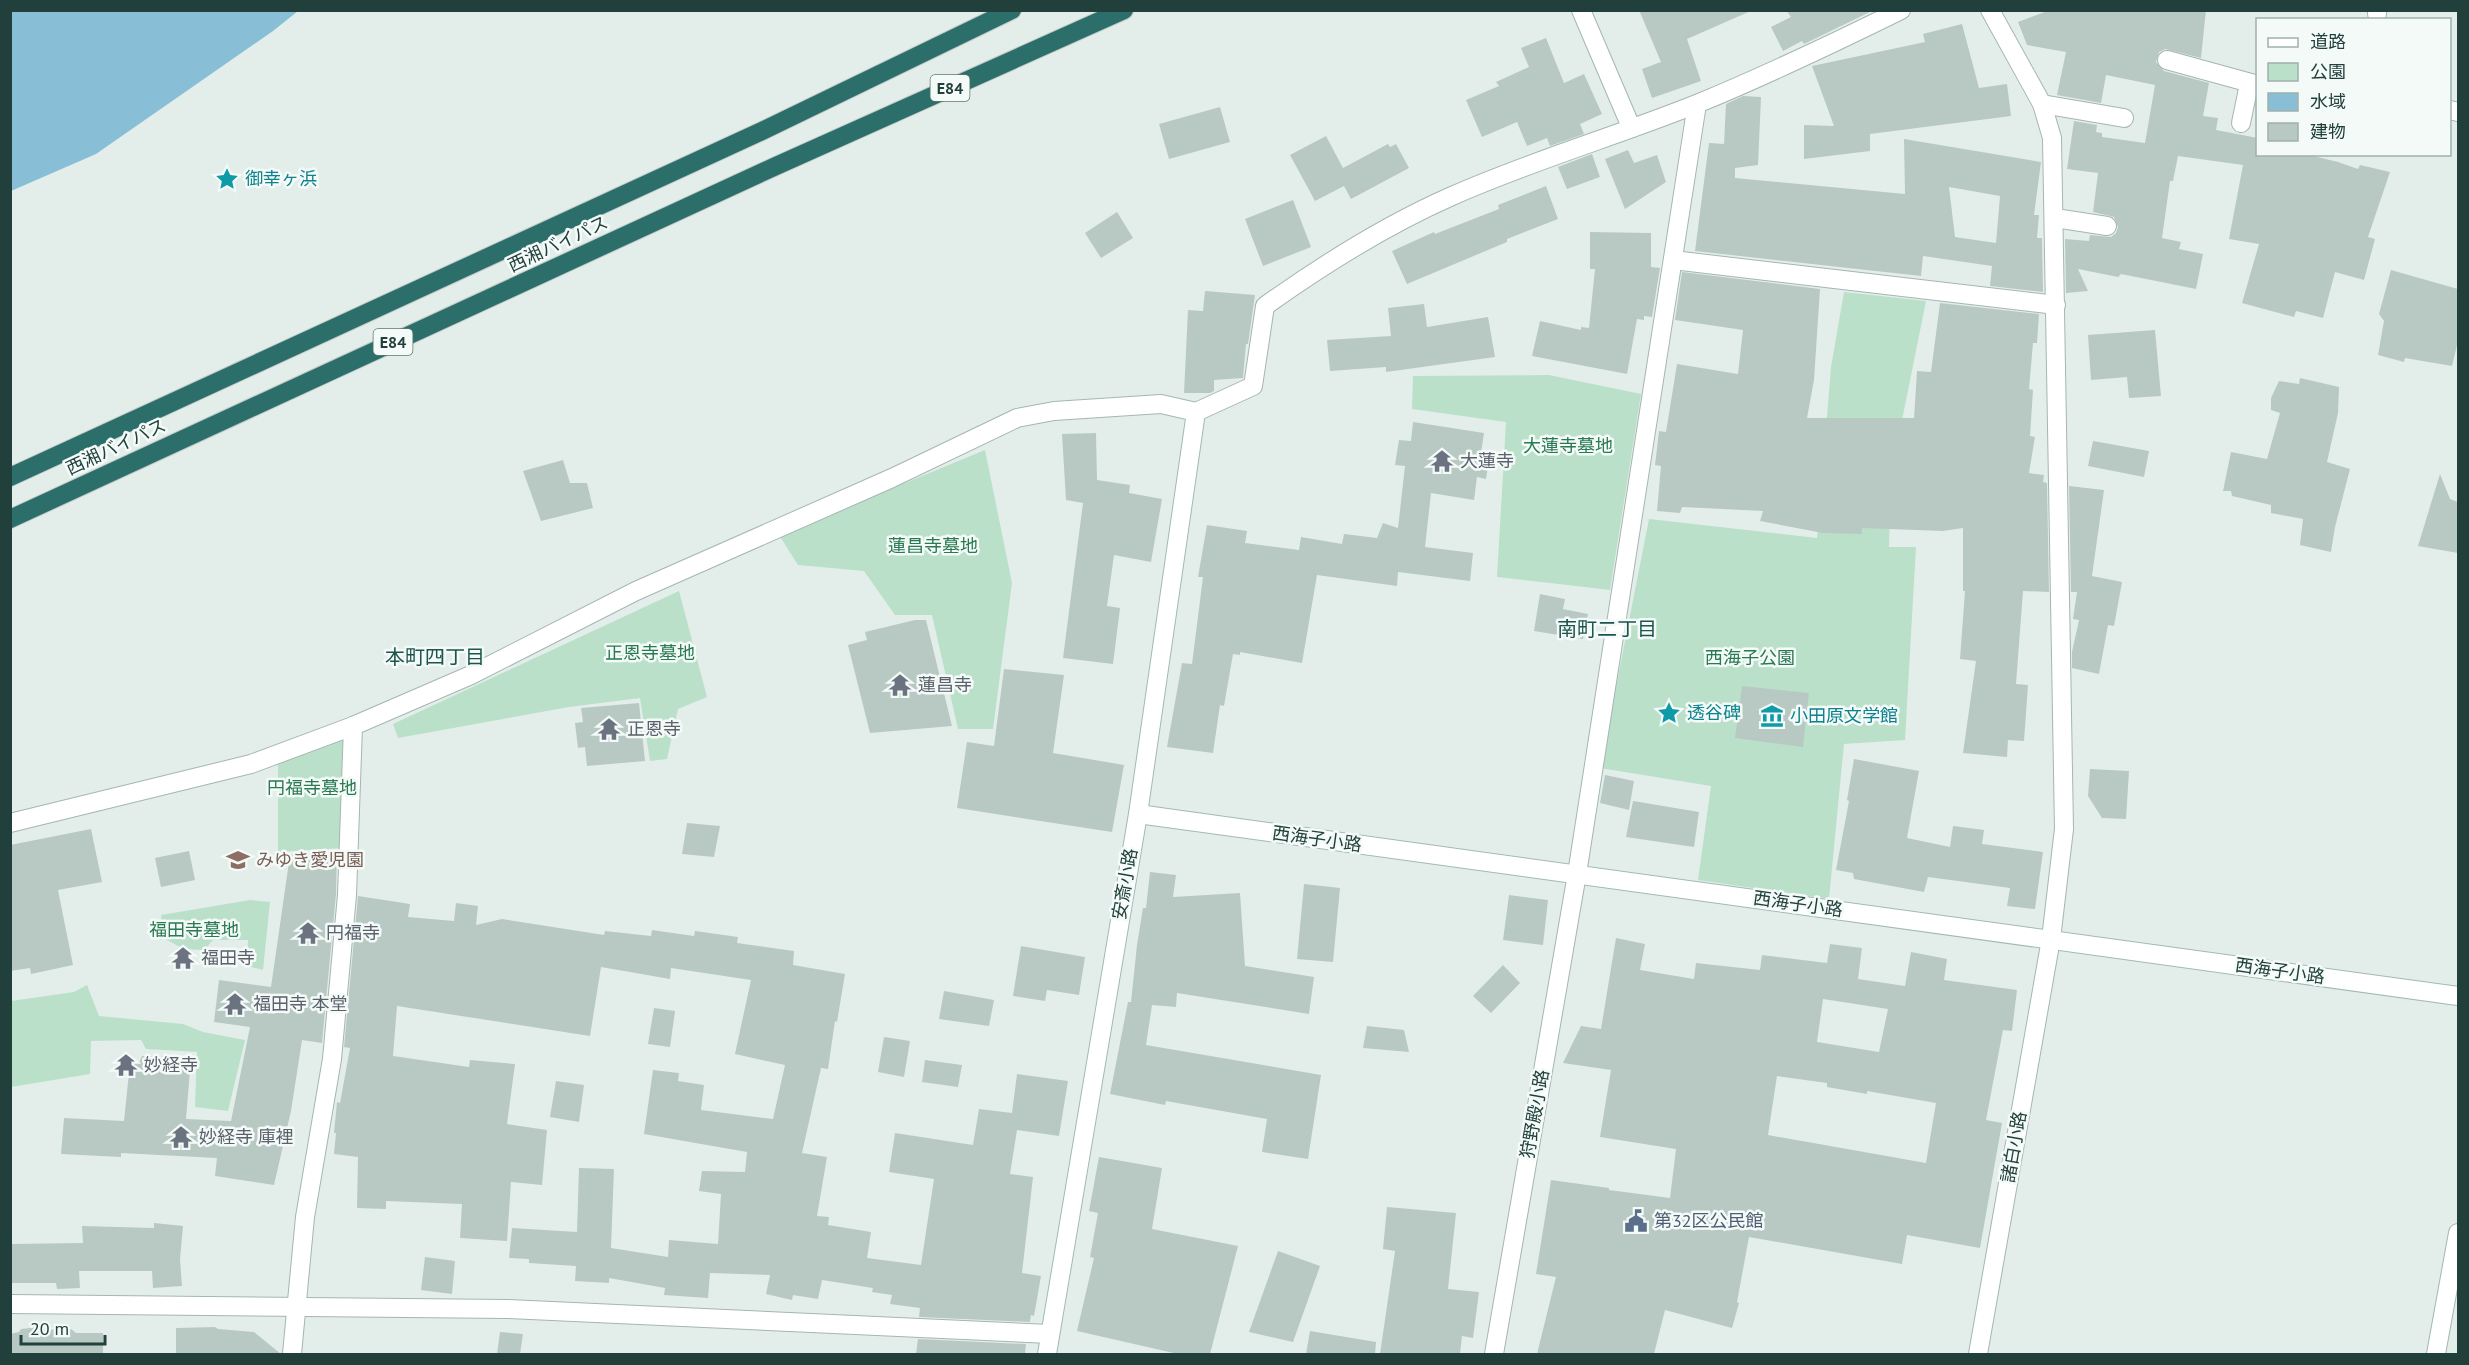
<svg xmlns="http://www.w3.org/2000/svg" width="2469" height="1365" font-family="'PT Sans','Noto Sans JP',sans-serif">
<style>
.green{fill:#bae0ca}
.water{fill:#88bfd6}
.building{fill:#b8c9c4;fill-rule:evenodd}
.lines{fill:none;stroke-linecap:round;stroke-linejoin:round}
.street-casing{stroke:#a5b6b2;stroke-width:20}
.secondary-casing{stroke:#a0bab4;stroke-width:20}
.highway-casing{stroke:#c1cac8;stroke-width:20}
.street{stroke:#fff;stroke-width:18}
.secondary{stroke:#fff;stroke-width:18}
.highway{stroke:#2b6e6a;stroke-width:18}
.labels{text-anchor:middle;stroke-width:5;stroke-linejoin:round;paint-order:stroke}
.shield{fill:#f4faf7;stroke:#607874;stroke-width:1.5}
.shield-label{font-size:16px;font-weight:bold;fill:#21403c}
.culture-label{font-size:18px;fill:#0d838f;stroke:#f4faf7;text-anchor:start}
.street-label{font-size:18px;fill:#21403c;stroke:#f4faf7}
.park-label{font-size:18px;fill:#297953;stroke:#f4faf7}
.worship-label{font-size:18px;fill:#5b616d;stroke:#f4faf7;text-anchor:start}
.education-label{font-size:18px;fill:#785e54;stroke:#f4faf7;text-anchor:start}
.service-label{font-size:18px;fill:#4e5e75;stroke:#f4faf7;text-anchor:start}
.neighbourhood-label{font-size:20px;fill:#1c544e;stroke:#f4faf7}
</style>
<rect width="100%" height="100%" fill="#e3eeea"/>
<g class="green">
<path d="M1844 292 1926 301 1891 475 1889 547H1916L1905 740 1844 744 1829 899 1698 880 1711 786 1600 768 1649 519 1817 538 1831 367Z"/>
<path d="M1549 375 1641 394 1610 590 1497 577 1506 422 1412 409 1413 376Z"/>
<path d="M985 450 1012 583 993 729H958L932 615H895L864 571 798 565 779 535Z"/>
<path d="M679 591 707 697 678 709 667 759 650 761 640 698 569 707 398 738 393 724Z"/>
<path d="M347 737 343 848 278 852V764Z"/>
<path d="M250 900 270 902 263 970 247 966 248 940H213L204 950 184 949 163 938 161 915Z"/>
<path d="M87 985 99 1016 183 1024 203 1032 245 1040 228 1111 195 1107 197 1052 146 1049 141 1040 91 1041 90 1074 11 1087V1001L74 992Z"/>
</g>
<path class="water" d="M11 10H298V11L273 31 96 154 11 191Z"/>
<g class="building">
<path d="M1639 10H1753L1687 39 1701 81 1652 98 1642 69 1661 62Z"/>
<path d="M1786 10H1874L1804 44 1802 41 1783 51 1771 27 1791 17Z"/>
<path d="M2050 10H2206L2201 58 2165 49 2159 52 2156 62 2164 71 2209 83 2203 116 2218 118 2216 130 2258 138V154H2305L2338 162 2358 169 2360 165 2390 172 2368 237 2375 239 2364 280 2335 272 2323 318 2296 311 2294 317 2242 303 2259 244 2229 239 2243 165 2178 156 2173 181H2170L2162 238 2181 242 2179 249 2203 254 2196 289 2121 274 2118 277 2078 269 2088 291 2066 293 2065 239 2089 241 2090 235 2111 237 2116 233 2118 227 2114 217 2093 212 2098 173 2067 169 2074 121 2097 125 2096 132 2102 133V137L2145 143 2155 85 2106 75 2101 103 2057 95 2066 52 2027 45 2018 22Z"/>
<path d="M1962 24 1979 88 2007 84 2011 116 1870 134V151L1804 159V125L1834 126 1812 66 1925 42 1923 34Z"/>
<path d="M1546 38 1564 83 1584 74 1602 114 1580 124 1584 134 1550 146 1547 138 1527 146 1517 122 1482 137 1466 100 1499 86 1496 82 1529 67 1521 48Z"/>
<path d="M1743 96 1761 97 1758 165 1735 168V178L1905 194 1904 139 2041 162 2034 215H2039L2037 238H2042L2043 292 1990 286 1992 266 1923 256 1921 276 1695 251 1709 143 1724 144 1726 104ZM1949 187 2000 196 1996 243 1955 237Z"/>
<path d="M1220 107 1230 142 1169 159 1159 124Z"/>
<path d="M1326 136 1343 168 1388 144 1390 147 1396 144 1409 168 1351 199 1344 186 1315 201 1290 155Z"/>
<path d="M1628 150 1634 163 1657 155 1666 182 1625 209 1605 159Z"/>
<path d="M1592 154 1600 177 1567 189 1558 167Z"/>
<path d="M1546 186 1558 219 1507 239V242L1407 284 1392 251 1434 232 1435 234 1499 209 1498 205Z"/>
<path d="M1293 200 1311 247 1263 266 1245 219Z"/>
<path d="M1117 212 1133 238 1101 258 1085 233Z"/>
<path d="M1590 232 1651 233V267L1660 268 1652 317 1644 316V320L1637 319 1627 374 1532 356 1540 321 1581 330V327L1589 328 1595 269H1590Z"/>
<path d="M2391 270 2458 289V341L2452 366 2405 358 2404 362 2378 355 2384 321 2379 314Z"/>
<path d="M1682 272 1820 289 1814 380 1807 418H1914L1917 371 1931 372 1940 303 2039 314 2037 343H2033L2029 389 2033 390 2030 436 2035 437 2029 473 2044 475 2043 482 2047 483 2049 592 2023 591 2016 684 2028 685 2024 741 2008 740 2007 757 1963 753 1976 661 1960 659 1965 591H1963V528L1943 531 1862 528V534L1823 533 1760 521 1763 511 1682 507 1680 513 1657 511 1661 466 1655 465 1659 431 1666 432 1677 364 1738 374 1743 330 1675 320Z"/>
<path d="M1205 291 1255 295 1248 344H1246L1243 378 1214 380V391L1210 393H1184L1188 310 1203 311Z"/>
<path d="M1424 304 1427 327 1488 317 1495 357 1386 372V367L1330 371 1327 340 1391 336 1388 308Z"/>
<path d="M2155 330 2161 396 2129 398 2127 377 2091 380 2088 335Z"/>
<path d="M2300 378 2339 387 2338 413 2327 462 2350 469 2335 527 2331 552 2300 545 2303 519 2271 513V505L2232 496 2231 491H2223L2231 452 2267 459 2280 413 2271 410V398L2279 381 2299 384Z"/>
<path d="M1413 422 1484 433 1481 453 1490 454 1486 479 1477 477 1474 500 1431 493 1425 547 1473 553 1470 581 1398 572 1397 586 1317 575 1302 663 1240 652V655L1233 654 1224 706 1220 705 1213 753 1167 747 1182 663 1192 664 1203 577H1198L1207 525 1247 531 1245 543 1299 550 1301 537 1342 544 1344 534 1377 538 1383 523 1398 528 1405 466 1395 465 1399 440 1411 441Z"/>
<path d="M1096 433 1097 480 1130 485 1129 493 1162 499 1151 562 1114 555 1107 606 1120 608 1113 664 1063 658 1083 503 1066 500 1062 434Z"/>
<path d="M2093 441 2149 451 2144 477 2088 466Z"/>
<path d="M563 460 570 483H587L593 508 541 521 523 471Z"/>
<path d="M2440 474 2450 499 2458 502V553L2418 546Z"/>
<path d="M2069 486 2104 490 2092 576 2122 582 2114 626 2108 625 2099 674 2072 668V652L2079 620 2073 619 2077 592H2071Z"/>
<path d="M1540 594 1565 599 1563 609 1588 614 1583 639 1534 631Z"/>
<path d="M915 620H926L952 726 870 733 848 645 867 640 865 632Z"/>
<path d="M1004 669 1064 675 1053 753 1124 765 1112 832 957 808 967 742 994 746Z"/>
<path d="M1742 686 1809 693 1803 747 1735 738Z"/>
<path d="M639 703 645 761 587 766 585 747 578 748 575 723 583 722 581 708Z"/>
<path d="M1854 759 1919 771 1907 838 1950 847 1953 826 1984 830 1982 844 2043 852 2035 909 2007 906 2010 888 1928 877 1924 892 1854 879 1853 873 1836 870 1849 801 1847 800Z"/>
<path d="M2090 769 2129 771 2126 819 2102 818 2088 796Z"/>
<path d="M1605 775 1634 781 1629 810 1600 803Z"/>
<path d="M1633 801 1699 812 1694 847 1626 837Z"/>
<path d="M687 823 720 826 714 857 682 854Z"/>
<path d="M91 829 102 882 58 890 73 965 31 974 30 968 10 971V845Z"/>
<path d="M189 851 195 880 161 887 155 858Z"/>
<path d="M337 852 336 894 322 1043 302 1040 291 1111 274 1185 215 1176 217 1158 121 1153V1157L61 1154 64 1118 124 1121 130 1063H139L142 1056 191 1058 186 1119 231 1121 250 1027 214 1022 219 980 271 987 290 855Z"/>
<path d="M1150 872 1176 875 1173 897 1240 893 1245 966 1314 977 1309 1014 1177 993 1176 1007 1152 1005 1146 1045 1321 1075 1308 1159 1262 1152 1267 1119 1166 1101 1165 1105 1110 1094 1128 1002H1131L1137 945 1143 908H1146Z"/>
<path d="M1304 884 1340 888 1333 962 1297 959Z"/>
<path d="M1509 895 1548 900 1543 945 1503 940Z"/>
<path d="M358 896 410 904 408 917 454 921 456 903 478 906 476 925 502 919 604 935 605 931 651 936 652 930 694 936 695 931 738 937 737 943 794 951 793 965 845 974 837 1022 835 1021 828 1069 821 1068 802 1153 827 1157 817 1216 829 1217 828 1225 871 1232 867 1258 921 1265 934 1179 889 1172 895 1133 973 1145 979 1109 1012 1113 1017 1074 1068 1081 1059 1136 1017 1130 1010 1174 1033 1177 1022 1273 1041 1276 1034 1316 1031 1315 1030 1322 919 1317 920 1308 890 1304 892 1295 872 1292 873 1288 822 1280 818 1299 793 1295 792 1300 766 1294 770 1275 710 1273 708 1298 664 1295 665 1288 609 1278V1283L575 1281 576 1266 529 1263V1259L509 1258 512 1228 577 1232 579 1168 614 1169 611 1248 668 1257 669 1240 718 1244 721 1194 699 1191 702 1171 745 1172 747 1152 644 1134 653 1070 679 1073 678 1081 704 1085 701 1110 773 1119 785 1065 735 1054 751 980 671 968 670 979 601 967 590 1036 397 1006 393 1056 469 1067 470 1060 515 1064 507 1124 547 1130 542 1185 511 1182 507 1241 460 1238 462 1204 386 1201V1209L357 1208 358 1157 334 1154 336 1133H334L337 1102 340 1103 350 1048 344 1047Z"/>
<path d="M1616 938 1645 944 1640 970 1694 979 1696 963 1760 970 1762 955 1827 963 1830 944 1862 948 1858 979 1905 986 1911 952 1947 959 1944 980 2017 990 2012 1031 2003 1030 1986 1120 2002 1123 1980 1248 1907 1235 1902 1264 1749 1237 1737 1302 1739 1303 1732 1328 1665 1310 1654 1354H1537L1556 1277 1536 1274 1551 1180 1609 1188V1190L1670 1198 1676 1149 1600 1137 1611 1070 1563 1063 1581 1026 1601 1029ZM1823 999 1888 1009 1879 1052 1817 1042ZM1777 1076 1827 1083V1087L1867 1094V1091L1936 1103 1926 1163 1768 1135Z"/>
<path d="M1021 946 1085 957 1079 995 1047 990 1045 1001 1013 996Z"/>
<path d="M1503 965 1520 983 1491 1013 1473 996Z"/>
<path d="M944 991 994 1000 989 1026 939 1019Z"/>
<path d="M654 1008 675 1011 670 1047 648 1044Z"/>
<path d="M1367 1026 1404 1030 1409 1052 1363 1048Z"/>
<path d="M884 1037 910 1041 904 1077 878 1072Z"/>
<path d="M925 1060 962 1065 958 1087 922 1082Z"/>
<path d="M556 1081 584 1085 579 1122 550 1117Z"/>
<path d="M1099 1157 1162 1168 1152 1229 1238 1246 1210 1354H1178L1077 1331 1094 1258 1090 1257 1098 1213 1089 1211Z"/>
<path d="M1387 1207 1456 1213 1448 1289 1479 1292 1473 1338 1462 1336 1460 1354H1380L1395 1251 1383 1249Z"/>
<path d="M154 1223 183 1226 180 1259 182 1286 153 1288 152 1271H79L80 1288 57 1289 56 1283H10V1244L83 1243 82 1226 154 1228Z"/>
<path d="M1278 1251 1320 1266 1293 1342 1249 1332Z"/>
<path d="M425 1257 455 1261 452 1294 421 1290Z"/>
<path d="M40 1327V1330L71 1329 76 1333H103V1354H10V1334L19 1332 21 1329Z"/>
<path d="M215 1327 218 1329 254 1332 281 1354H176V1328Z"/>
<path d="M1310 1331 1376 1342 1375 1354H1306Z"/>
<path d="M500 1332 523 1334 520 1354H497Z"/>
<path d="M918 1339 1026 1344 1025 1354H916Z"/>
</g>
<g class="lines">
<g class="street-casing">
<g id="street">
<path d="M1581 10 1631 127"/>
<path d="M2377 10V14"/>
<path d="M2167 60 2258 85"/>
<path d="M2042 104 2124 118"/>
<path d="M2450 110 2458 112"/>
<path d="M2241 123 2249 84"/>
<path d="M2055 218 2107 226"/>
<path d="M1673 260 2056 305"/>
<path d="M10 823 251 764 353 726 471 675 636 591 892 478 1017 418 1054 411 1161 404 1196 412 1253 386 1265 306C1324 264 1386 225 1452 196 1533 160 1617 136 1699 103 1767 75 1834 43 1901 10"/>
<path d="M10 1304 508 1309 1050 1334"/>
<path d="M292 1354 305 1217 332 1059 347 895 353 726"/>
<path d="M1494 1354 1577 874 1697 104"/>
<path d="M1978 1354 2051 939 2064 829 2052 138 2042 104 1990 10"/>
<path d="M2436 1354 2458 1233"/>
</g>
</g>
<g class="secondary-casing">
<g id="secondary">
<path d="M1138 814 2458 996"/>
<path d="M1047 1354 1138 814 1196 412"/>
</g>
</g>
<g class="highway-casing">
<g id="highway">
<path d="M10 477 762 131 1012 10"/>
<path d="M10 519 776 166 1124 10"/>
</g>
</g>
<use href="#street" class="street"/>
<use href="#secondary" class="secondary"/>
<use href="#highway" class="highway"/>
</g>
<defs>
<g id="sight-bare" transform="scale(1.8)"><path d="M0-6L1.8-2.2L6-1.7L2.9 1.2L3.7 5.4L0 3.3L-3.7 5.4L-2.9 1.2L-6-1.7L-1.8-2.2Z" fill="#0f9aa8" stroke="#f4faf7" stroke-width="2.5" paint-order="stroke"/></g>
<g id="temple-bare" transform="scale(1.8)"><path d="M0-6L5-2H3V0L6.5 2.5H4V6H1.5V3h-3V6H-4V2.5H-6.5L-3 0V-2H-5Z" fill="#6b7280" stroke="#f4faf7" stroke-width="2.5" paint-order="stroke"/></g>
<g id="museum-bare" transform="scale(1.8)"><path d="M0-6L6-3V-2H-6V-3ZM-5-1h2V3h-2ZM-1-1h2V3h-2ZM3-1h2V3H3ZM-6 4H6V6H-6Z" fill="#0f9aa8" stroke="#f4faf7" stroke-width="2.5" paint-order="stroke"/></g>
<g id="school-bare" transform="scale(1.8)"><path d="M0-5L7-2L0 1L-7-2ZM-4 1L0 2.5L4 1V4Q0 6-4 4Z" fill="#8d6e63" stroke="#f4faf7" stroke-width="2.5" paint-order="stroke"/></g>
<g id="civic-bare" transform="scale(1.8)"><path d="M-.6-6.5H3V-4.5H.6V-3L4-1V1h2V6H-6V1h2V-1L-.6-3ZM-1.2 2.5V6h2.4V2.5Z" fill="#5c6f8a" stroke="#f4faf7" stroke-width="2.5" paint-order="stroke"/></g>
</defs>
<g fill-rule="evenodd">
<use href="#sight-bare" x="227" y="179"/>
<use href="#temple-bare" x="1442" y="461"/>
<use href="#temple-bare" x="900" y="685"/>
<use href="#sight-bare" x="1669" y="713"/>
<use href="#museum-bare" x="1772" y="716"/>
<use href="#temple-bare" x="609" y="729"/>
<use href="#school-bare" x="238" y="860"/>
<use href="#temple-bare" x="308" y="933"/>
<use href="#temple-bare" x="183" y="958"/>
<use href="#temple-bare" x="235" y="1004"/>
<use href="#temple-bare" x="126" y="1065"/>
<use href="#temple-bare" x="181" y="1137"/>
<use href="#civic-bare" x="1636" y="1221"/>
</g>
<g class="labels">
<g class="shield">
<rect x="930.5" y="75" width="39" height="26" rx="4.5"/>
<rect x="373.5" y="329" width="39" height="26" rx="4.5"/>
</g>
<g class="shield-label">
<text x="950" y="94">E84</text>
<text x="393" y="348">E84</text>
</g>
<g class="culture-label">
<text x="245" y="185">御幸ヶ浜</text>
<text x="1687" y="719">透谷碑</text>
<text x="1790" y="722">小田原文学館</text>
</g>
<g class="street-label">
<text transform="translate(558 244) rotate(-25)" y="6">西湘バイパス</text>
<text transform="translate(116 447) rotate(-25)" y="6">西湘バイパス</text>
<text transform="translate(1317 839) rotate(8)" y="6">西海子小路</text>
<text transform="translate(1125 884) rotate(-80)" y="6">安斎小路</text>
<text transform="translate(1798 904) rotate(8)" y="6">西海子小路</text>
<text transform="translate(2280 971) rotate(8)" y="6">西海子小路</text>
<text transform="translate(1535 1114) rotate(-80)" y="6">狩野殿小路</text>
<text transform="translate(2014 1147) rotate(-80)" y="6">諸白小路</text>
</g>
<g class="park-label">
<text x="1568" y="452">大蓮寺墓地</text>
<text x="933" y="552">蓮昌寺墓地</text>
<text x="650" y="659">正恩寺墓地</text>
<text x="1750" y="664">西海子公園</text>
<text x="312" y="794">円福寺墓地</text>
<text x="194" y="936">福田寺墓地</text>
</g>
<g class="worship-label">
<text x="1460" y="467">大蓮寺</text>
<text x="918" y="691">蓮昌寺</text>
<text x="627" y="735">正恩寺</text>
<text x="326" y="939">円福寺</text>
<text x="201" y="964">福田寺</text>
<text x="253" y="1010">福田寺 本堂</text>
<text x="144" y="1071">妙経寺</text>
<text x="199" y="1143">妙経寺 庫裡</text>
</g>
<g class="education-label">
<text x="256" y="866">みゆき愛児園</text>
</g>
<g class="service-label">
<text x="1654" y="1227">第32区公民館</text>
</g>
<g class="neighbourhood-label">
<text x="1607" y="636">南町二丁目</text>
<text x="435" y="664">本町四丁目</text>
</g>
</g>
<rect width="2469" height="1365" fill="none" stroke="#21403c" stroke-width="24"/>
<rect x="2256" y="18" width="195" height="138" fill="#f4faf7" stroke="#a0b0ac" stroke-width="1.5"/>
<rect x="2268" y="38" width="30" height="9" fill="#ffffff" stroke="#a0b0ac" stroke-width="1.5"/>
<text x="2310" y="48" font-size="18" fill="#21403c">道路</text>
<rect x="2268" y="63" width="30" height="18" fill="#bae0ca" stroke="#a0b0ac" stroke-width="1.5"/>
<text x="2310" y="78" font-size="18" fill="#21403c">公園</text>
<rect x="2268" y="93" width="30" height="18" fill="#88bfd6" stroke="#a0b0ac" stroke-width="1.5"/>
<text x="2310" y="108" font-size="18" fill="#21403c">水域</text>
<rect x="2268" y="123" width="30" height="18" fill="#b8c9c4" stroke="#a0b0ac" stroke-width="1.5"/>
<text x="2310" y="138" font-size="18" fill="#21403c">建物</text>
<path d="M21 1335v9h84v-9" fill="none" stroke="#21403c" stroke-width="3"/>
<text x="30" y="1335" font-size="18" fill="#21403c" stroke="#f4faf7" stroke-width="4.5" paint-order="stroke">20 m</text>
</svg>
